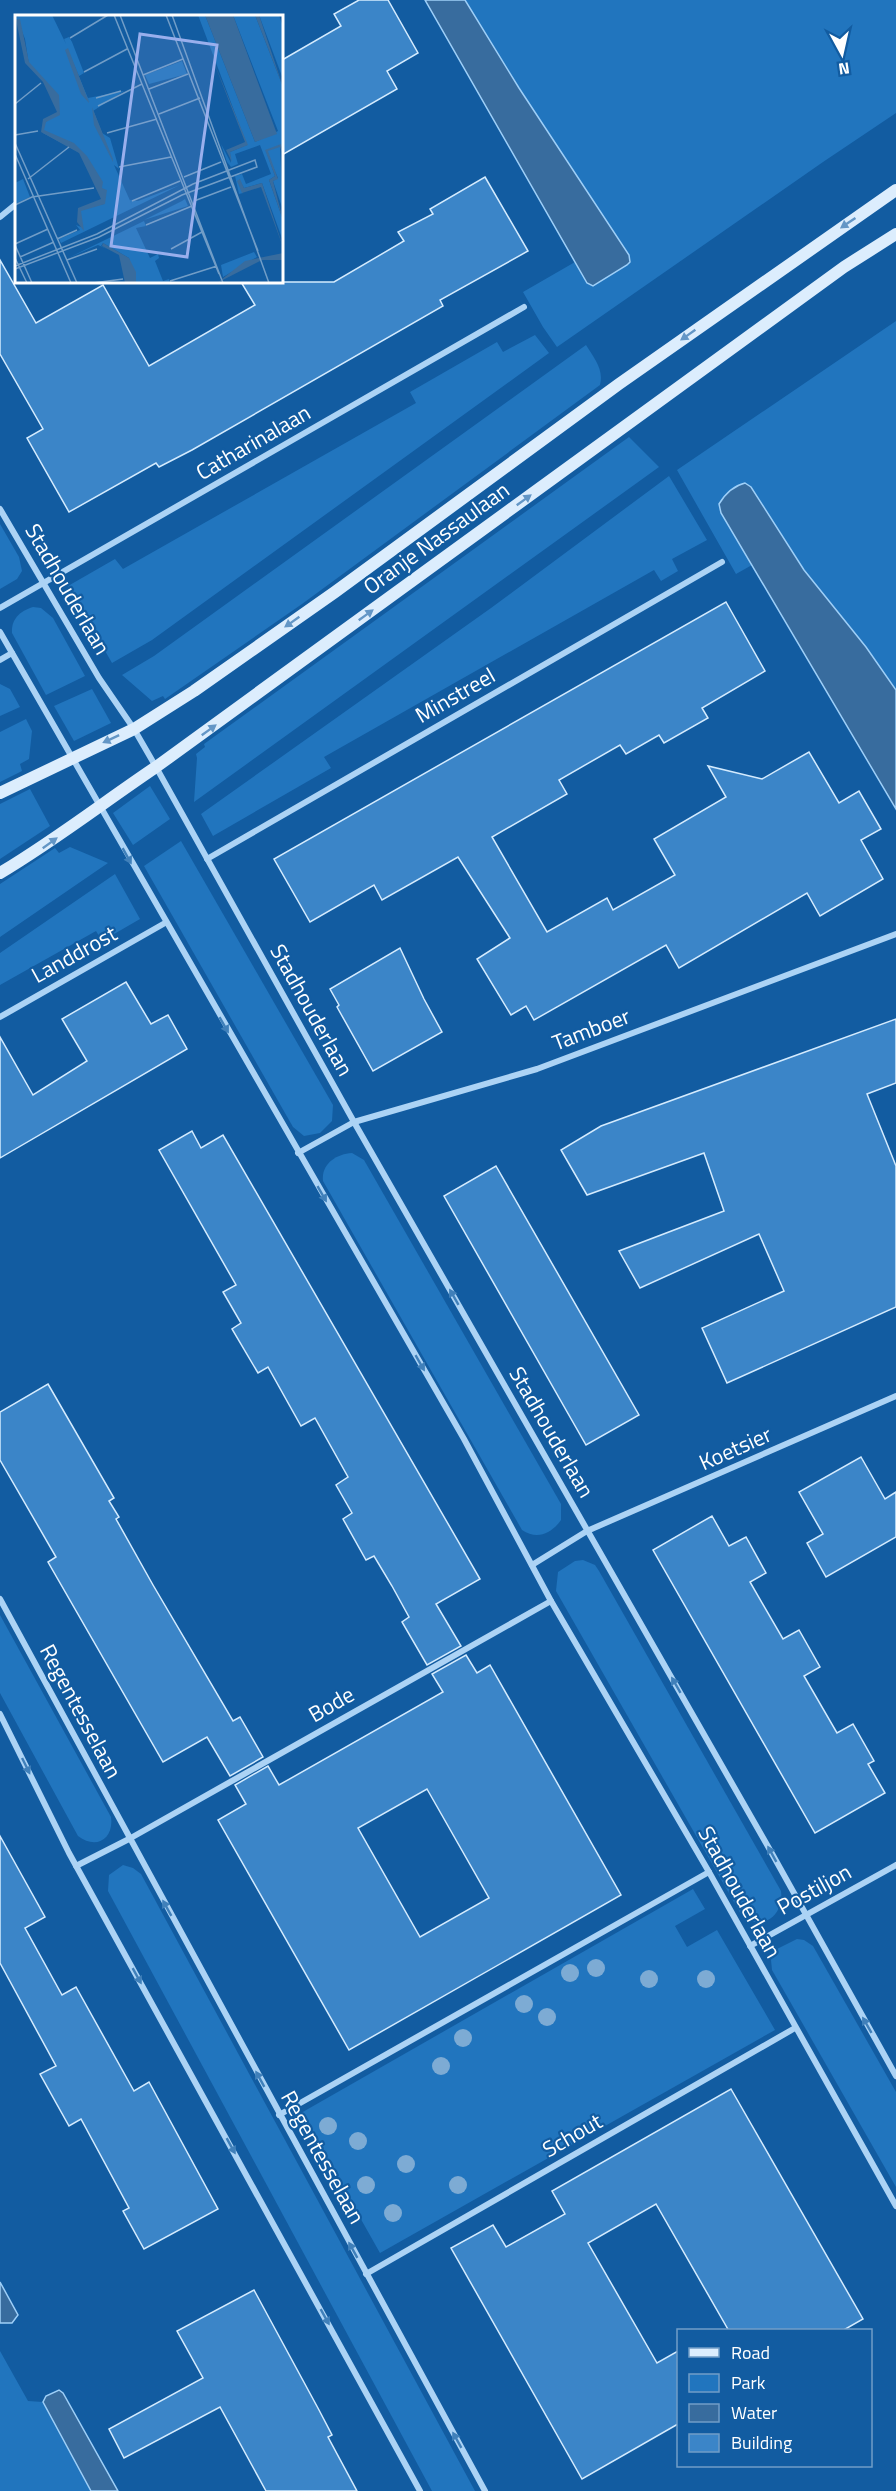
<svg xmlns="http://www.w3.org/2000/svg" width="896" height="2491" font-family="'Titillium Web',sans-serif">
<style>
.green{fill:#2175be}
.water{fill:#386c9e;stroke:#9ecff8;stroke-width:1.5}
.building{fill:#3b85c8;stroke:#d4ebfe;stroke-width:1.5;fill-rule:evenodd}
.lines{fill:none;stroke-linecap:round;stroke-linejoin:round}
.street{stroke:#acd3f5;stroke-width:6}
.secondary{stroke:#dcedfd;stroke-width:12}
.tree{fill:#7dabd4}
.oneway{fill:#6396c6}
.oneway2{fill:#4080ba}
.labels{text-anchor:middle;stroke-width:4.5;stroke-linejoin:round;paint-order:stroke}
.street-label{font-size:22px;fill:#fff;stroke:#125ca1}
.inset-road{fill:none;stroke:#719dc7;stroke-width:1.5}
.view{fill:#99afed;fill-opacity:0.15;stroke:#99afed;stroke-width:3}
.inset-edge{fill:none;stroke:#fff;stroke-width:3}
</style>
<rect width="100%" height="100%" fill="#125ca1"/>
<g class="green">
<path d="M465 0H896V113L823 162 557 347 543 327 523 292 575 262 587 283 519 88Z"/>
<path d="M896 321V780L721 513 752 565 736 574 677 470Z"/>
<path d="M535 335 549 353 152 640 112 663 68 586 115 559 123 569 416 403 410 392 497 342 503 352Z"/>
<path d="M586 345C594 358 604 369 600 385L302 604 165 699 163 696 152 701 122 675 154 656Z"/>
<path d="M629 437 659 467 194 802 197 758 196 754 205 747 204 744Z"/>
<path d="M669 476 707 540 672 559 678 571 661 581 654 570 324 757 331 768 213 836 201 814 491 608Z"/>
<path d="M0 524 19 557 22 571 17 579 0 589Z"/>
<path d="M33 607 41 608 53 618 85 676 46 695 12 633C11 619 20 611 33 607Z"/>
<path d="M0 684 10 689 20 707 0 716Z"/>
<path d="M92 689 111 723 74 741 54 706Z"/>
<path d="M26 719 32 731 29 759 20 764 22 771 0 782V732Z"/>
<path d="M150 786 170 819 133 845 113 813Z"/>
<path d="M30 789 50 826 0 859V804Z"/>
<path d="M181 841 333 1105 332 1121 320 1133 304 1136 293 1127 144 866Z"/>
<path d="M70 847 108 863 0 937V884L55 848 59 853Z"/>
<path d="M115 874 140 919 102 941 96 931 0 985V953Z"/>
<path d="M352 1153 364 1160 561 1504V1520C551 1534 537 1540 522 1530L323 1181C321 1164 336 1154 352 1153Z"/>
<path d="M583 1560 595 1565 599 1571 781 1891C784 1915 763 1932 742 1916L556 1591 558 1572 575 1561Z"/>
<path d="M0 1615 111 1817C114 1839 96 1850 78 1836L0 1693Z"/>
<path d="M123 1865 133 1868 141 1874 475 2491H432L108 1891 109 1875Z"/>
<path d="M693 1889 705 1909 675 1926 687 1947 717 1930 775 2030 380 2253 301 2113Z"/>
<path d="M797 1939 804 1940 813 1946 896 2092V2187L772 1970 771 1960 775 1950Z"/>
<path d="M0 2351 28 2401 43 2402 91 2491H0Z"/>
</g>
<g class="water">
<path d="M425 0H465L519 88 629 255 630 262 627 265 593 286 587 283Z"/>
<path d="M745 483 751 487 804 570 866 647 896 690V809L721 513 719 504C725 494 733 486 745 483Z"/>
<path d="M0 2282 18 2315 12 2323H0Z"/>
<path d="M59 2390 63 2393 118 2491H91L43 2402 46 2396Z"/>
</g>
<g class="building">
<path d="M359 0H388L418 53 387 71 397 89 282 155V60L341 26 334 14Z"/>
<path d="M485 177 528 251 440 300 443 306 192 450 159 467 156 463 69 512 27 438 43 429 0 354V260L36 323 103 285 149 366 255 305 241 282H334L404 241 398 232 433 214 430 209Z"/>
<path d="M726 602 765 671 702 708 708 718 664 743 659 735 626 754 620 745 559 780 567 794 492 837 547 932 607 898 613 910 675 875 654 839 726 797 708 766 762 779 809 752 839 803 859 791 881 829 861 840 883 879 820 916 807 893 679 968 666 945 534 1020 526 1006 511 1015 477 959 510 938 458 857 382 900 374 885 310 922 274 859Z"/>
<path d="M400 948 424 999 442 1032 373 1071 337 1007 339 1005 330 989Z"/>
<path d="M126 982 151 1024 168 1015 187 1049 0 1158V1037L33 1095 87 1061 62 1019Z"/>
<path d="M896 1019V1083L867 1094 896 1166V1307L727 1383 702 1328 784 1291 759 1234 640 1288 619 1251 724 1211 704 1153 587 1195 561 1150 601 1126Z"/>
<path d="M192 1131 201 1148 223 1135 480 1579 436 1604 461 1646 427 1665 402 1622 409 1617 392 1586 374 1556 366 1560 343 1519 352 1513 336 1485 348 1477 315 1418 301 1426 268 1367 258 1373 232 1329 241 1323 223 1292 236 1285 159 1150Z"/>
<path d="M496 1166 639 1415 586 1445 444 1196Z"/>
<path d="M48 1384 114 1498 109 1501 119 1517 116 1519 153 1585 233 1721 240 1717 263 1757 230 1776 207 1737 163 1762 48 1562 56 1557 0 1460V1412Z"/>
<path d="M861 1457 885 1499 896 1492V1537L826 1577 807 1543 823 1534 799 1492Z"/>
<path d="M712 1516 729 1546 746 1537 766 1573 750 1582 783 1639 799 1630 820 1667 804 1676 837 1733 853 1724 874 1761 868 1764 885 1793 815 1833 653 1550Z"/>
<path d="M466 1655 477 1673 490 1665 621 1895 349 2050 218 1820 246 1804 235 1785 268 1766 279 1785 443 1692 432 1674ZM427 1789 489 1898 420 1937 358 1828Z"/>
<path d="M0 1836 45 1917 25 1928 62 1995 76 1987 134 2091 149 2082 218 2209 144 2249 123 2211 129 2208 81 2119 69 2126 40 2074 56 2066 0 1963Z"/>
<path d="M731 2089 863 2319 842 2331H729L656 2204 588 2243 657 2363 678 2351V2424L582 2479 451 2248 493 2225 506 2247 565 2214 552 2191Z"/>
<path d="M254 2290 319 2410 332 2435 328 2437 357 2491H266L220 2407 124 2458 109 2429 203 2378 177 2331Z"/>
</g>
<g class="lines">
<g class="street">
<path d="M0 217 16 204"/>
<path d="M0 509 99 678 134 729 156 767 354 1122 770 1850 896 2076"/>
<path d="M0 608 524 307"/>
<path d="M0 632 464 1439 551 1601 709 1872 896 2206"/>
<path d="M0 660 12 653"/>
<path d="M207 859 722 562"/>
<path d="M0 1017 165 923"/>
<path d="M298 1153 354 1122 537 1069 896 934"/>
<path d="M532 1565 587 1531 896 1396"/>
<path d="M0 1599 485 2491"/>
<path d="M0 1714 69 1853 420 2491"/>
<path d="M76 1866 129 1839 551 1601"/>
<path d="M750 1946 896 1865"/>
<path d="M279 2115 709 1872"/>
<path d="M366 2274 795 2028"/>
</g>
<g class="secondary">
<path d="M0 793 134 729 194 691 335 592 619 384 896 190"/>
<path d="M0 873C54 841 104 802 156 767L844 267 896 234"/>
</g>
</g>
<g class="tree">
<circle cx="596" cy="1968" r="9"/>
<circle cx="570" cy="1973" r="9"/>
<circle cx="649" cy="1979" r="9"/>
<circle cx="706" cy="1979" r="9"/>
<circle cx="524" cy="2004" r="9"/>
<circle cx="547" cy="2017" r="9"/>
<circle cx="463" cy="2038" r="9"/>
<circle cx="441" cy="2066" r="9"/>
<circle cx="328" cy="2126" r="9"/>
<circle cx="358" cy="2141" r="9"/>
<circle cx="406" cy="2164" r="9"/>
<circle cx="366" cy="2185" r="9"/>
<circle cx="458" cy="2185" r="9"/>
<circle cx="393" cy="2213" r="9"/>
</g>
<defs><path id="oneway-solid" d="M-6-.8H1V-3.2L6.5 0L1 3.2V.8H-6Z" transform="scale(1.5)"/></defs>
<g class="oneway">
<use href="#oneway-solid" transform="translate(848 223) rotate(146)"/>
<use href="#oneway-solid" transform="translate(688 335) rotate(145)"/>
<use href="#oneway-solid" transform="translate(524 500) rotate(-36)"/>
<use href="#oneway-solid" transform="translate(366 615) rotate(-36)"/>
<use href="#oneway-solid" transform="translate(292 622) rotate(145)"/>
<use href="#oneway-solid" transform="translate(209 730) rotate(-36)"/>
<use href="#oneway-solid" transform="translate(111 739) rotate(155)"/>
<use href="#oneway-solid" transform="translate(50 843) rotate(-36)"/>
</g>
<g class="oneway2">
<use href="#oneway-solid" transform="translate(127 856) rotate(61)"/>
<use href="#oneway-solid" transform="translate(224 1025) rotate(60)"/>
<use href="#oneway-solid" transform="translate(322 1194) rotate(60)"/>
<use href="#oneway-solid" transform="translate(454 1297) rotate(-120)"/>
<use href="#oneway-solid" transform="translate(420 1363) rotate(60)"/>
<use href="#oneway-solid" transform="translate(676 1685) rotate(-120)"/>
<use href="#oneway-solid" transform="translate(26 1766) rotate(64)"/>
<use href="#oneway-solid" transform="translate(772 1854) rotate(-119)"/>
<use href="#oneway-solid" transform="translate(167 1908) rotate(-119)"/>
<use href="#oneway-solid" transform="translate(137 1976) rotate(61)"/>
<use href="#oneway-solid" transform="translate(867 2025) rotate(-120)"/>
<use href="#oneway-solid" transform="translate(260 2079) rotate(-119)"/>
<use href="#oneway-solid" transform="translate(231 2146) rotate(61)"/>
<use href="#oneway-solid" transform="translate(353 2250) rotate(-119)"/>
<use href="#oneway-solid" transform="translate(325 2317) rotate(61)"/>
<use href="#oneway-solid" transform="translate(457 2440) rotate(-119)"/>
</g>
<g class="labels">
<g class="street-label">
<text transform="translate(253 442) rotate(-30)" y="8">Catharinalaan</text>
<text transform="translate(436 538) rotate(-36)" y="8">Oranje Nassaulaan</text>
<text transform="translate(68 589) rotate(60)" y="8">Stadhouderlaan</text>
<text transform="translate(455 695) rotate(-30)" y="8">Minstreel</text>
<text transform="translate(74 954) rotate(-29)" y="8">Landdrost</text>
<text transform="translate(312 1010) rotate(61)" y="8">Stadhouderlaan</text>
<text transform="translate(591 1029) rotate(-21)" y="8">Tamboer</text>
<text transform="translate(552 1432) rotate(60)" y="8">Stadhouderlaan</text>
<text transform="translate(735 1448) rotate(-24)" y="8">Koetsier</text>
<text transform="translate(331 1704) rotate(-30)" y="8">Bode</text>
<text transform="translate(81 1711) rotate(62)" y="8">Regentesselaan</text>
<text transform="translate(814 1889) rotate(-29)" y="8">Postiljon</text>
<text transform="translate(740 1892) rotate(61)" y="8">Stadhouderlaan</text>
<text transform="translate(572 2135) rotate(-30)" y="8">Schout</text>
<text transform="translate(323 2157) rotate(61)" y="8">Regentesselaan</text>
</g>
</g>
<g transform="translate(15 15)">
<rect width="268" height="268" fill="#125ca1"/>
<path d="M6 0H37L51 29 49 24 54 22 57 27 69 58 64 61 52 33 75 88 73 83 109 76 78 96 77 92 98 146 87 118 95 123 104 154 99 150 117 190 115 185 123 186 165 170 46 228 44 224 65 215 61 210 66 212 63 199 67 193 89 189 65 138 28 118V109L43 97 31 69 14 50 10 24 2 4 0 7V3ZM183 0H190L240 127 263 116 218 0H240L268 72V132L265 131 268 195 258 166 263 163 251 136 260 161 254 165 268 205V226L247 168 229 173 224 164 228 178 224 179 220 161 227 159 231 169 256 159 245 130 220 139 223 149 216 152 212 147 206 129 216 148 215 137 232 130ZM244 0H264L268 12V64ZM167 46 172 59 134 69 130 60ZM8 164 15 182 0 189V168ZM170 184 173 191 129 205 167 186ZM129 206 131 211 121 213 135 243 143 239 144 243 140 246 148 266 154 264 155 268H121L114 243 88 228 86 231 94 235 83 230 53 243ZM239 237 242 242 208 262 206 250Z" fill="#2175be"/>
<path d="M190 0H218L262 119 240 127ZM240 0H244L268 72ZM5 4 14 47 44 80 45 100 31 107 29 115 59 128 72 141 88 167 87 173 92 175 90 189 66 196 69 216 62 207 63 193 86 184 64 138 26 117 28 104 42 97 28 67 10 48 1 5ZM53 33 74 87V88L66 79 50 35ZM198 45 233 130 215 137 217 147 211 135 230 127ZM77 92 98 144V147L79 110ZM266 129 268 140 265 132 253 136 263 164 258 166 268 205 254 165 260 161 250 135ZM225 164 229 173 247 168 268 232 246 172 227 178 222 166ZM88 228 114 243 121 257V268H110L104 240 87 231ZM268 238V245H247L202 268 230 246Z" fill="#386c9e"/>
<path class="inset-road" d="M99 0 204 259M105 0 208 268M151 0 243 236M157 0 254 268M55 23 93 0M69 57 112 34M128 60 168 44M134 74 173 59M81 83 106 76M0 89 26 68M83 91 127 69M144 99 185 83M92 118 142 104M0 120 23 116M0 128 62 268M0 139 56 268M104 152 156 142M169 162 206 147M13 164 54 132M117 186 165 166M179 186 216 172M0 190 17 182 79 173M131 210 177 191M42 224 62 215M0 229 33 214M0 230 17 268M156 234 187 217M5 242 39 227M0 243 12 268M52 245 82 234M0 251 82 219 178 169 240 145 242 152 167 180 84 222 0 254M155 266 202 251M78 268 108 264"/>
<path class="view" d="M125 19 202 30 172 242 96 231Z"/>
<rect width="268" height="268" class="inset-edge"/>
</g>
<rect x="677" y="2329" width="195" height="138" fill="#125ca1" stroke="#719dc7" stroke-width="1.5"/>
<rect x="689" y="2348" width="30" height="9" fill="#dcedfd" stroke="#719dc7" stroke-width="1.5"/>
<text x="731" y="2359" font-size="18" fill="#ffffff">Road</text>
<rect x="689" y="2374" width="30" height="18" fill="#2175be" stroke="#719dc7" stroke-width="1.5"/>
<text x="731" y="2389" font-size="18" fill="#ffffff">Park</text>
<rect x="689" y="2404" width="30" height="18" fill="#386c9e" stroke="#719dc7" stroke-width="1.5"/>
<text x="731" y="2419" font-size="18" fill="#ffffff">Water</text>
<rect x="689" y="2434" width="30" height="18" fill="#3b85c8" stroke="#719dc7" stroke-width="1.5"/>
<text x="731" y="2449" font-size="18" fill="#ffffff">Building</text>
<g transform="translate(842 54) rotate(172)" stroke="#125ca1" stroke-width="4.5" paint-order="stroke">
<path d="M0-4.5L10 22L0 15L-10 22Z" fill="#ffffff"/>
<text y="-9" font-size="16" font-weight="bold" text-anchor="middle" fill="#ffffff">N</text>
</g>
</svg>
